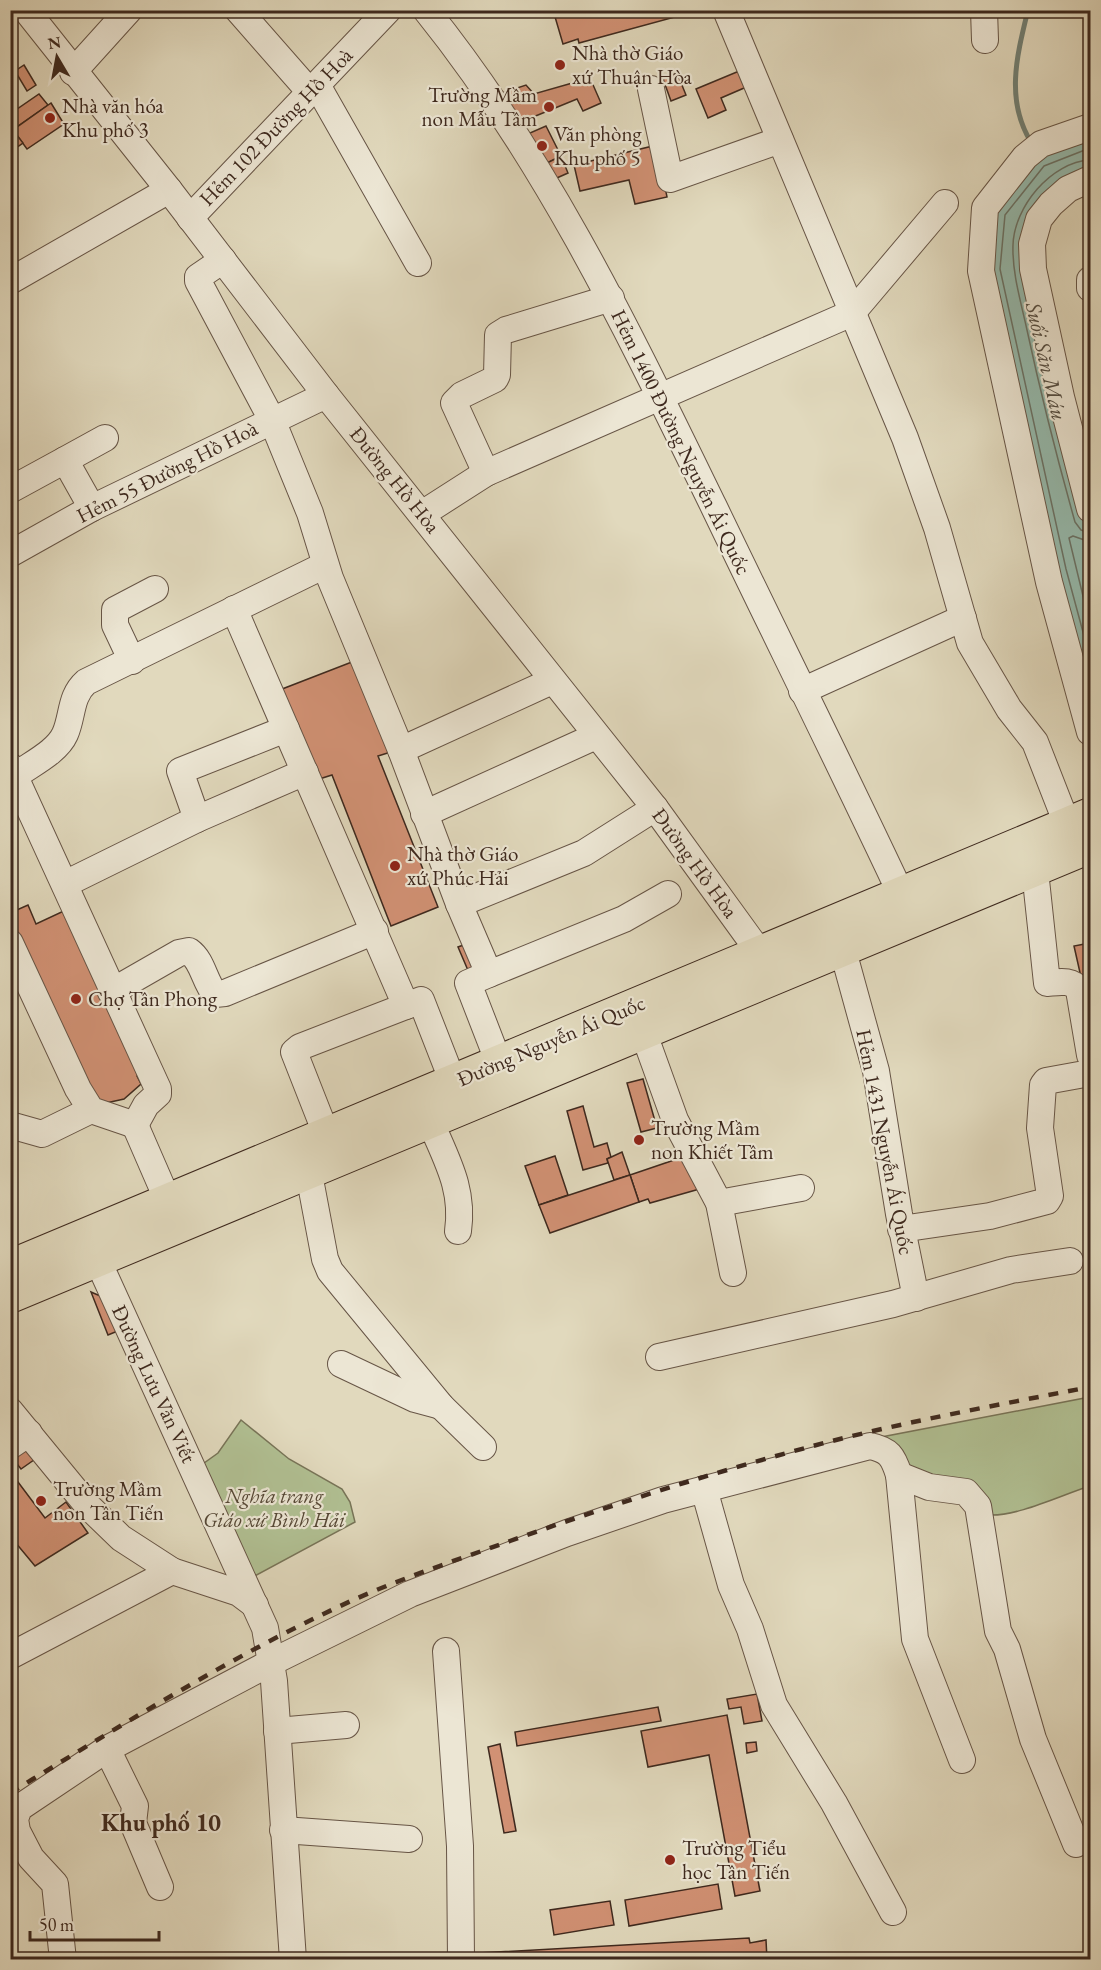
<svg xmlns="http://www.w3.org/2000/svg" width="1101" height="1970" font-family="'EB Garamond',serif">
<style>
.green{fill:#b1c093;stroke:#787458;stroke-width:1.5}
.water{fill:#95baad;stroke:#728074;stroke-width:1.5}
.lines{fill:none;stroke-linecap:round;stroke-linejoin:round}
.shore{stroke:#6a7266;stroke-width:1.5}
.stream{stroke:#728074;stroke-width:5}
.building{fill:#d19174;stroke:#3e291e;stroke-width:1.5}
.minor-casing{stroke:#675546;stroke-width:28}
.major-casing{stroke:#3e291e;stroke-width:34}
.minor{stroke:#ece6d4;stroke-width:26}
.major{stroke:#e1d9bd;stroke-width:32}
.rail{stroke:#3e291e;stroke-width:4.5;stroke-dasharray:10 10;stroke-linecap:butt}
.poi-dot{fill:#8f2418;stroke:#ece6d4;stroke-width:2}
.labels{text-anchor:middle;stroke-width:4.5;stroke-linejoin:round;paint-order:stroke}
.poi-label{font-size:21px;fill:#3e291e;stroke:#ece6d4;text-anchor:start}
.street-label{font-size:21px;fill:#3e291e;stroke:#ece6d4}
.park-label{font-size:21px;font-style:italic;fill:#554735;stroke:#ece6d4}
.water-label{font-size:22px;font-style:italic;fill:#544d42;stroke:#ece6d4}
.quarter-label{font-size:24px;font-weight:bold;fill:#3e291e;stroke:#ece6d4}
</style>
<rect width="100%" height="100%" fill="#e1d9bd"/>
<filter id="stains"><feTurbulence type="fractalNoise" baseFrequency=".00333" numOctaves="4"/><feColorMatrix values="0 0 0 0 .2 0 0 0 0 .09 0 0 0 0 .02 0 0 0 .5 -.17"/></filter>
<radialGradient id="worn" r=".72"><stop offset=".6" stop-color="#630" stop-opacity="0"/><stop offset="1" stop-color="#630" stop-opacity=".3"/></radialGradient>
<g class="green">
<path d="M1090 1397V1486C1061 1495 1017 1517 988 1515 972 1514 889 1452 871 1439Z"/>
<path d="M241 1420 289 1459 342 1489 350 1502 355 1522 253 1577 200 1466 218 1453Z"/>
</g>
<path class="water" d="M1090 134V173L1033 216 1056 400 1090 529V708L987 271 991 211 1028 162Z"/>
<g class="lines">
<g class="shore">
<path d="M1090 148 1044 166 1005 215 1000 269 1066 569 1090 658"/>
<path d="M1090 160C1051 162 1014 207 1013 245 1012 273 1021 302 1027 330 1041 395 1057 458 1075 522L1081 530 1090 533"/>
<path d="M1090 542 1073 536 1069 538 1090 625"/>
</g>
<path class="stream" d="M1028 10C1017 55 1005 100 1031 142"/>
</g>
<g class="building">
<path d="M553 10H697V11L579 43 578 39 563 44Z"/>
<path d="M24 65 36 85 27 91 15 71Z"/>
<path d="M744 69 751 85 721 98 726 110 708 118 696 89Z"/>
<path d="M677 73 686 95 671 101 663 79Z"/>
<path d="M590 78 601 103 583 111 577 99 516 124 499 94 526 85 534 94Z"/>
<path d="M39 94 48 105 18 126 10 114Z"/>
<path d="M51 103 64 124 27 149 13 130Z"/>
<path d="M546 126 561 156 541 166 523 136Z"/>
<path d="M13 130 23 143 10 152V132Z"/>
<path d="M657 145 667 197 635 204 629 180 580 191 574 165Z"/>
<path d="M561 156 568 173 550 181 541 166Z"/>
<path d="M357 660 394 751 378 756 438 907 391 926 332 775 316 780 277 691Z"/>
<path d="M28 905 36 924 68 909 142 1073 137 1076 141 1084 124 1099 97 1105 89 1100 10 925V913Z"/>
<path d="M469 943 481 971 470 975 458 947Z"/>
<path d="M1090 943V1017L1074 946Z"/>
<path d="M643 1079 657 1128 641 1132 627 1083Z"/>
<path d="M583 1106 594 1147 607 1143 611 1157 607 1159 608 1163 583 1170 567 1111Z"/>
<path d="M622 1152 630 1175 614 1180 607 1159Z"/>
<path d="M555 1156 568 1195 539 1205 525 1166Z"/>
<path d="M686 1156 703 1188 650 1203 648 1199 639 1202 630 1175Z"/>
<path d="M630 1175 639 1202 550 1233 539 1205Z"/>
<path d="M91 1292 105 1298 120 1330 108 1335Z"/>
<path d="M28 1441 41 1455 21 1469 10 1455Z"/>
<path d="M15 1478 45 1518 66 1502 88 1533 35 1566 10 1536V1482Z"/>
<path d="M757 1694 762 1721 744 1724 741 1707 729 1709 727 1699Z"/>
<path d="M658 1707 661 1721 517 1746 515 1732Z"/>
<path d="M727 1715 760 1891 735 1896 709 1755 648 1767 641 1731Z"/>
<path d="M756 1742 757 1751 747 1753 746 1743Z"/>
<path d="M500 1744 516 1831 504 1833 488 1747Z"/>
<path d="M718 1884 722 1909 629 1926 625 1900Z"/>
<path d="M610 1901 614 1925 554 1935 550 1910Z"/>
<path d="M749 1938 750 1943 766 1940 767 1960H741V1955L654 1960H479V1953Z"/>
</g>
<g class="lines">
<g class="minor-casing">
<g id="minor">
<path d="M26 10 169 190 326 395 655 808 760 953"/>
<path d="M238 10 310 92"/>
<path d="M426 10C547 160 630 335 714 507 776 636 840 764 901 894"/>
<path d="M726 10 905 438 937 528 970 643 1009 709 1035 742 1067 824"/>
<path d="M984 10 985 40"/>
<path d="M73 72 129 10"/>
<path d="M317 85 418 263"/>
<path d="M651 89 670 179 780 140"/>
<path d="M1090 127 1041 144 1025 157 985 208 981 271 1049 582 1090 732"/>
<path d="M1090 179 1068 189 1051 204 1039 219 1032 244 1033 269 1061 397 1090 509"/>
<path d="M190 218 388 10"/>
<path d="M223 260 198 277V281L272 420 310 513 330 578 401 750 459 904 489 974 624 919 668 894"/>
<path d="M1090 280V288"/>
<path d="M10 281 169 190"/>
<path d="M486 473 454 403 462 395 495 379 497 375 498 335 506 330 611 298"/>
<path d="M10 490 65 460"/>
<path d="M92 508 65 460 105 438"/>
<path d="M422 514 486 473 852 313 945 203"/>
<path d="M10 554 92 508 326 395"/>
<path d="M234 609 406 1006 300 1047 294 1052 327 1136"/>
<path d="M132 661 115 625V610L155 589"/>
<path d="M802 691 963 618"/>
<path d="M401 750 552 681"/>
<path d="M10 766 158 1089V1094L146 1105 135 1125"/>
<path d="M15 776C31 764 57 752 65 734 73 716 70 696 86 682L325 565"/>
<path d="M424 814 596 736"/>
<path d="M197 819 180 771 286 729"/>
<path d="M1035 871 1047 983C1059 982 1072 979 1079 990L1090 1055"/>
<path d="M65 884 197 819 305 772"/>
<path d="M459 904 584 853 655 808"/>
<path d="M10 943 78 1089 91 1110 135 1125"/>
<path d="M843 951 876 1071 899 1214 916 1298"/>
<path d="M489 974 468 983 499 1063"/>
<path d="M111 992 179 953 189 951C203 961 204 981 215 994L225 993 375 931"/>
<path d="M406 1006 421 1000 453 1082"/>
<path d="M644 1034 675 1120 719 1203 733 1273"/>
<path d="M431 1123C447 1161 464 1189 458 1231"/>
<path d="M10 1125 42 1134 91 1110"/>
<path d="M135 1125 168 1201"/>
<path d="M309 1174 325 1259 330 1271 441 1406 483 1447"/>
<path d="M719 1203 801 1188"/>
<path d="M901 1229 990 1216 1047 1201 1050 1196 1040 1128 1043 1085 1046 1081 1090 1073"/>
<path d="M98 1261 265 1628 274 1681 293 1960"/>
<path d="M659 1357 893 1304 1011 1270 1070 1261"/>
<path d="M341 1364 415 1399 441 1406"/>
<path d="M10 1411 88 1506 121 1538 172 1571 239 1593 255 1605"/>
<path d="M10 1446 29 1433"/>
<path d="M899 1475 929 1487 966 1492 978 1506 998 1631 1007 1649 1033 1739 1076 1844"/>
<path d="M704 1489 731 1585 750 1629 774 1705 834 1803 893 1912"/>
<path d="M446 1651 460 1846 461 1960"/>
<path d="M10 1656 172 1571"/>
<path d="M277 1731 346 1725"/>
<path d="M107 1749 135 1806 133 1823 160 1887"/>
<path d="M283 1830 409 1839"/>
<path d="M63 1960 55 1884 31 1858 17 1831 15 1819 19 1808 107 1749 272 1662 410 1594 567 1533 663 1500 870 1446C889 1450 893 1456 899 1475L915 1639 962 1760"/>
</g>
</g>
<g class="major-casing">
<g id="major">
<path d="M10 1266 1090 814"/>
<path d="M10 1297 1090 847"/>
</g>
</g>
<use href="#minor" class="minor"/>
<use href="#major" class="major"/>
<path class="rail" d="M10 1793C122 1725 233 1655 351 1601 402 1578 457 1560 510 1541 614 1504 720 1470 828 1442 914 1420 1003 1404 1090 1387"/>
</g>
<g class="poi-dot">
<circle cx="560" cy="65" r="6"/>
<circle cx="549" cy="107" r="6"/>
<circle cx="50" cy="118" r="6"/>
<circle cx="542" cy="146" r="6"/>
<circle cx="395" cy="866" r="6"/>
<circle cx="76" cy="999" r="6"/>
<circle cx="639" cy="1140" r="6"/>
<circle cx="41" cy="1501" r="6"/>
<circle cx="670" cy="1860" r="6"/>
</g>
<g class="labels">
<g class="poi-label">
<text x="572" y="60">Nhà thờ Giáo<tspan x="572" dy="24">xứ Thuận Hòa</tspan></text>
<text x="537" y="102" text-anchor="end">Trường Mầm<tspan x="537" dy="24">non Mẫu Tâm</tspan></text>
<text x="62" y="113">Nhà văn hóa<tspan x="62" dy="24">Khu phố 3</tspan></text>
<text x="554" y="141">Văn phòng<tspan x="554" dy="24">Khu phố 5</tspan></text>
<text x="407" y="861">Nhà thờ Giáo<tspan x="407" dy="24">xứ Phúc Hải</tspan></text>
<text x="88" y="1006">Chợ Tân Phong</text>
<text x="651" y="1135">Trường Mầm<tspan x="651" dy="24">non Khiết Tâm</tspan></text>
<text x="53" y="1496">Trường Mầm<tspan x="53" dy="24">non Tân Tiến</tspan></text>
<text x="682" y="1855">Trường Tiểu<tspan x="682" dy="24">học Tân Tiến</tspan></text>
</g>
<g class="street-label">
<text transform="translate(276 127) rotate(-46)" y="7">Hẻm 102 Đường Hồ Hoà</text>
<text transform="translate(681 442) rotate(64)" y="7">Hẻm 1400 Đường Nguyễn Ái Quốc</text>
<text transform="translate(167 472) rotate(-27)" y="7">Hẻm 55 Đường Hồ Hoà</text>
<text transform="translate(395 480) rotate(51)" y="7">Đường Hồ Hòa</text>
<text transform="translate(695 863) rotate(54)" y="7">Đường Hồ Hòa</text>
<text transform="translate(551 1041) rotate(-23)" y="7">Đường Nguyễn Ái Quốc</text>
<text transform="translate(885 1142) rotate(79)" y="7">Hẻm 1431 Nguyễn Ái Quốc</text>
<text transform="translate(154 1384) rotate(65)" y="7">Đường Lưu Văn Viết</text>
</g>
<g class="park-label">
<text x="274" y="1503">Nghĩa trang<tspan x="274" dy="24">Giáo xứ Bình Hải</tspan></text>
</g>
<g class="water-label">
<text transform="translate(1047 361) rotate(77)" y="8">Suối Săn Máu</text>
</g>
<g class="quarter-label">
<text x="161" y="1831">Khu phố 10</text>
</g>
</g>
<rect width="1101" height="1970" fill="none" stroke="#e1d9bd" stroke-width="36"/>
<rect x="12" y="12" width="1077" height="1946" fill="none" stroke="#3e291e" stroke-width="3"/>
<rect x="18" y="18" width="1065" height="1934" fill="none" stroke="#3e291e" stroke-width="1.5"/>
<g transform="translate(57 57) rotate(350)" stroke="#ece6d4" stroke-width="4.5" paint-order="stroke">
<path d="M0-4.5L10 22L0 15L-10 22Z" fill="#3e291e"/>
<text y="-9" font-size="16" font-weight="bold" text-anchor="middle" fill="#3e291e">N</text>
</g>
<path d="M30 1931v9h129v-9" fill="none" stroke="#3e291e" stroke-width="3"/>
<text x="39" y="1931" font-size="18" fill="#3e291e" stroke="#ece6d4" stroke-width="4.5" paint-order="stroke">50 m</text>
<rect width="100%" height="100%" filter="url(#stains)"/>
<rect width="100%" height="100%" fill="url(#worn)"/>
</svg>
